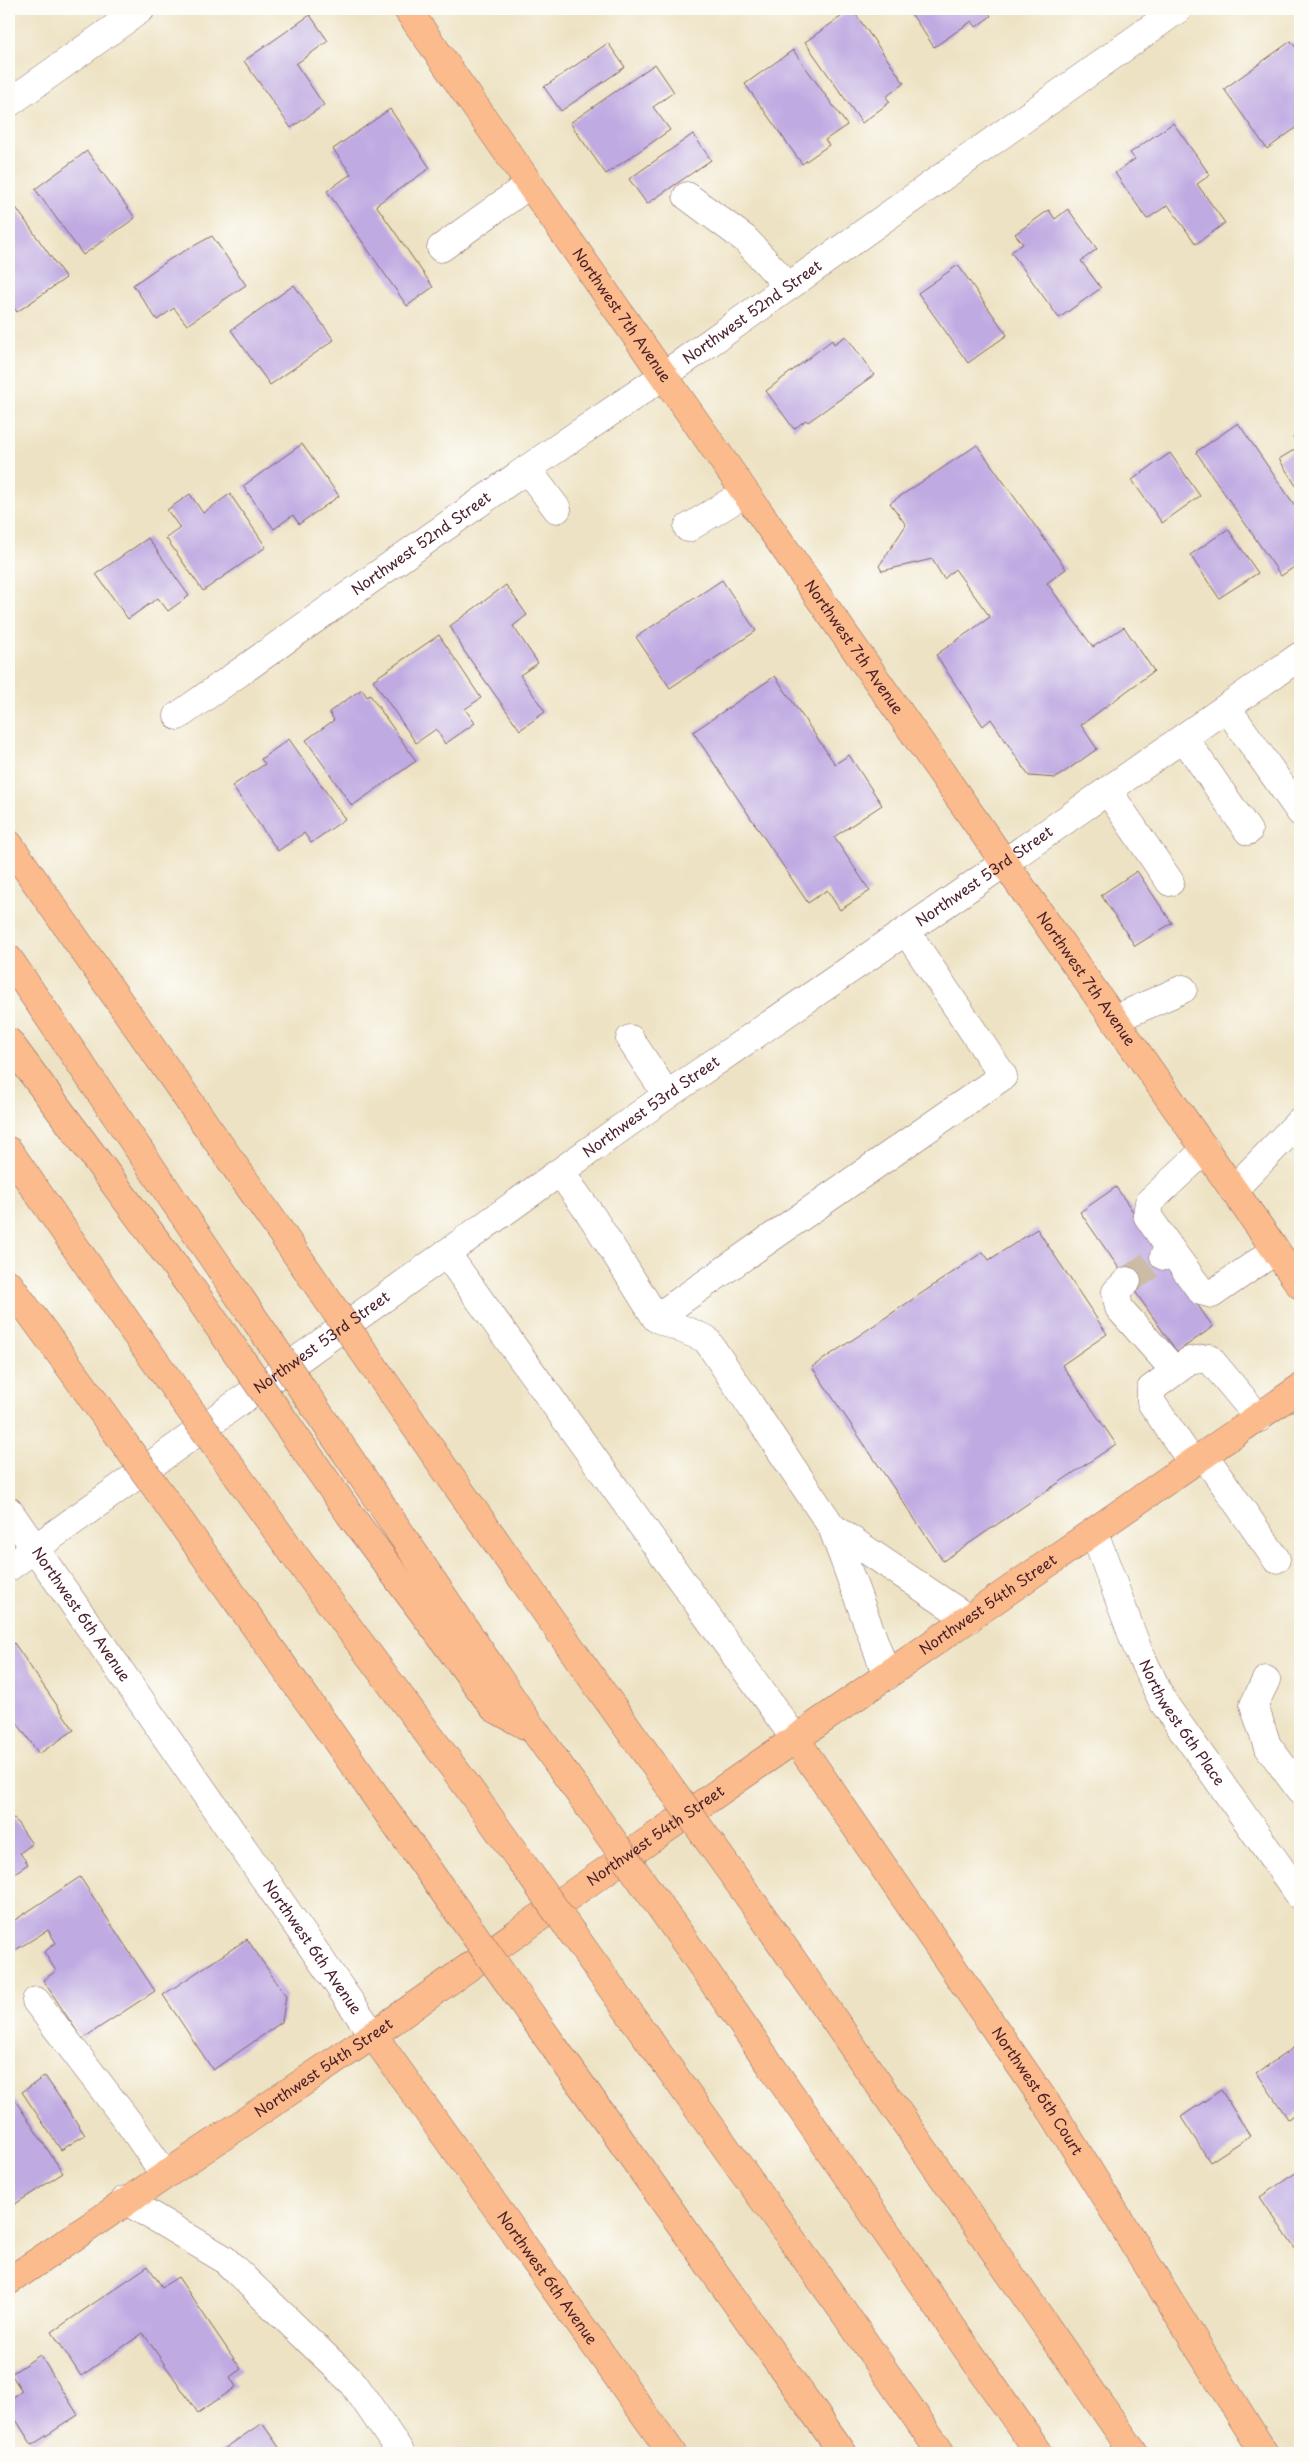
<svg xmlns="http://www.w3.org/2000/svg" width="1309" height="2462" font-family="'Playpen Sans',sans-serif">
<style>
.building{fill:#bfaae2}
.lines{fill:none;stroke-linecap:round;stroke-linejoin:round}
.minor-tunnel{stroke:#ccbba5;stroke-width:28;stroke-dasharray:28 14;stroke-linecap:butt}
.minor-casing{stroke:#836360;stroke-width:29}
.major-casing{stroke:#836360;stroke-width:29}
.highway-casing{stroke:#836360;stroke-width:29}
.minor{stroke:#fff;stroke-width:28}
.major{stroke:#fbbb8c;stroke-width:28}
.highway{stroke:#fbbb8c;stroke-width:28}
.highway-bridge-casing{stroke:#836360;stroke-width:29;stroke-linecap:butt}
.highway-bridge{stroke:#fbbb8c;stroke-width:28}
.labels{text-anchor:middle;stroke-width:5;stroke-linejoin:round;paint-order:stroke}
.street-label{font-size:15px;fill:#4a1f2b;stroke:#fdfcf7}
</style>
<rect width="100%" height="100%" fill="#fdfcf7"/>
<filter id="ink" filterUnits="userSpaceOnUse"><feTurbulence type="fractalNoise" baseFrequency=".02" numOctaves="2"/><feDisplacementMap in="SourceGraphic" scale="10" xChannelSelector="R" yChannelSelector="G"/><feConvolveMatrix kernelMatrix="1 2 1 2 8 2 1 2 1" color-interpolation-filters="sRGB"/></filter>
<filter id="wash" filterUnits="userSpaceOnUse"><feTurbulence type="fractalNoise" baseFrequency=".0096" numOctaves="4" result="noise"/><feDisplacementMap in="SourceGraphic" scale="20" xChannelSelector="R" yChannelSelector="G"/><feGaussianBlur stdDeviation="1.12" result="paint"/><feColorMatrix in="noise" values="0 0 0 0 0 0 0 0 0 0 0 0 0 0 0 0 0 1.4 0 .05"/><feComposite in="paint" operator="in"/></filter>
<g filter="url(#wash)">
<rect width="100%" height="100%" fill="#ede2c3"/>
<g id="blocks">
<g class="building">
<path d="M852 9 904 83 886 97 890 102 862 123 805 42Z"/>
<path d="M908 9H986L991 16 976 27 972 21 934 47Z"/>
<path d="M310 15 328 41 296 64 324 105 291 128 244 61Z"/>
<path d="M1291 41 1300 53V78L1296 82 1300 88V125L1267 149 1224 89Z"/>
<path d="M608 43 625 67 561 111 544 87Z"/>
<path d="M793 50 847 125 825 140 829 145 802 164 745 84Z"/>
<path d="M655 64 674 92 653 107 670 130 606 174 570 123Z"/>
<path d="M390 109 430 168 376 205 433 287 407 306 327 191 351 174 333 149Z"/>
<path d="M1173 123 1210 175 1197 184 1225 223 1196 244 1168 205 1147 219 1115 173 1135 159 1130 153Z"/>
<path d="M693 134 711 160 647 204 629 179Z"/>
<path d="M87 151 135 218 83 255 35 189Z"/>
<path d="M12 202 66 278 17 312 9 301V204Z"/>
<path d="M1068 209 1097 249 1081 261 1101 288 1059 318 1011 252 1023 244 1015 234 1049 210 1055 219Z"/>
<path d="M212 236 246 285 187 325 174 308 157 320 133 285 170 259Z"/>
<path d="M958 265 1007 335 968 363 918 293Z"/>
<path d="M294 285 334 340 270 385 231 330Z"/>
<path d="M846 336 874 375 808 422 806 420 794 429 766 391 832 340 834 344Z"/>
<path d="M1238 423 1300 513V563L1281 576 1196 452Z"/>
<path d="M1300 432V492L1279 459 1299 447 1293 437Z"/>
<path d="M302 444 339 496 299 524 293 515 274 529 243 486Z"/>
<path d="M977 445 1066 569 1047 583 1093 647 1124 627 1154 671 1081 725 1097 749 1056 778 1029 776 991 719 983 726 936 655 990 617 955 569 944 579 932 559 882 571 879 566 906 525 890 503Z"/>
<path d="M1170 453 1200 496 1162 523 1132 480Z"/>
<path d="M190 494 203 513 230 494 266 547 203 591 166 538 180 528 167 510Z"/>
<path d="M1228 529 1258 573 1219 598 1190 555Z"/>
<path d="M148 538 189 596 168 611 158 598 128 619 96 574Z"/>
<path d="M722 580 756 631 670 688 636 637Z"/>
<path d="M506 585 527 615 513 626 538 663 520 675 545 712 520 730 464 651 450 626Z"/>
<path d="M439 635 481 698 465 709 475 723 445 744 436 729 416 743 373 680Z"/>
<path d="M775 676 835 764 849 755 882 805 834 837 870 891 840 910 827 890 808 903 693 732Z"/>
<path d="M362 689 367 697 370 695 416 761 352 806 306 740 334 720 329 712Z"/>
<path d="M289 739 345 819 311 843 304 833 278 851 232 786 265 764 261 759Z"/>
<path d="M1137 871 1172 923 1135 946 1101 895Z"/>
<path d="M1116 1187 1213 1327 1177 1352 1080 1212Z"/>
<path d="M1037 1229 1107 1334 1062 1365 1116 1444 943 1561 812 1367 983 1252 989 1260Z"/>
<path d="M14 1643 74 1730 39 1754 15 1720 9 1724V1647Z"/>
<path d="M14 1818 32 1844 20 1853 28 1864 9 1877V1821Z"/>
<path d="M80 1877 155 1991 82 2039 43 1980 56 1971 44 1952 56 1943 48 1930 14 1951 9 1943V1924Z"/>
<path d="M247 1939 286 1996 282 2022 213 2070 163 1995Z"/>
<path d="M1299 2044 1300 2110 1288 2119 1257 2073Z"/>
<path d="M45 2076 85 2135 61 2150 22 2092Z"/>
<path d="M1221 2090 1250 2136 1210 2162 1181 2117Z"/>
<path d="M9 2091 63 2173 9 2208Z"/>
<path d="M1300 2170V2256L1260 2197Z"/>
<path d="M148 2266 162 2287 178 2277 241 2369 230 2377 236 2387 198 2413 143 2333 81 2376 52 2332Z"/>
<path d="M40 2355 78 2415 32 2445 9 2409V2400L22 2391 11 2374Z"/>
<path d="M262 2423 283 2453H218Z"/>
</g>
</g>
</g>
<g filter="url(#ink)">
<use href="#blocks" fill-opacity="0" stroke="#836360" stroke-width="1"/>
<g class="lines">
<path class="minor-tunnel" d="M1127 1281 1164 1256"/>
<g class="minor-casing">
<g id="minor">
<path d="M9 103 141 9"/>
<path d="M687 196 745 239 788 286"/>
<path d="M441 248 530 184"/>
<path d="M527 469 557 509"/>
<path d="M688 528 745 493"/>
<path d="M1227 708 1300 812"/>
<path id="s1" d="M178 716 527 469 663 376 1178 9"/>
<path d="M1184 738 1248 831"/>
<path d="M1108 791 1170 882"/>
<path d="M1115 1019 1183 989"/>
<path d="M630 1039 667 1095"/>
<path d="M560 1172 593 1218 656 1318 706 1339 832 1527 887 1676"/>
<path d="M1233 1190 1300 1121"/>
<path d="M1171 1250 1201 1291 1212 1294 1276 1250"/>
<path d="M446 1253 796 1740"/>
<path d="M1164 1256 1171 1250 1147 1215 1149 1202 1206 1149"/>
<path d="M1127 1281 1116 1292 1119 1308 1175 1371"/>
<path d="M656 1318 1003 1076 906 931"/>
<path d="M1204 1455 1276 1559"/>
<path d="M1192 1462 1151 1402V1389L1189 1361 1209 1358 1259 1418"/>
<path id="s2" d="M9 1511 373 2035"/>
<path d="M832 1527 969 1619"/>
<path id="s3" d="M1094 1532 1138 1650 1163 1702 1300 1896"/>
<path id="s4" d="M9 1567 667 1095 954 898 1300 656"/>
<path d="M1266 1680 1254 1705 1267 1745 1300 1790"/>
<path d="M36 2001 132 2127 165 2175"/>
<path d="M125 2200 224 2259 354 2384 401 2453"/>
</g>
</g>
<g class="major-casing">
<g id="major">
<path id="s5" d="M407 9 1300 1285"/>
<path id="s6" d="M796 1740 1053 2113 1264 2453"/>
<path id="s7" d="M373 2035 672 2453"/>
<path id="s8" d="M9 2281 373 2035 578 1890 1300 1388"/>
</g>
</g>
<g class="highway-casing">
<g id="highway">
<path d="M9 844 278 1228"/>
<path d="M9 959 219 1267"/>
<path d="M9 1042 190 1286"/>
<path d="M9 1151 132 1329"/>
<path d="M9 1284 74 1373"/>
<path d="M435 1455 597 1685"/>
<path d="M376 1497 530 1725"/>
<path d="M351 1516 494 1708 534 1730"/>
<path d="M295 1556 464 1782"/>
<path d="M235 1598 399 1829"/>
<path d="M756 1907 1134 2453"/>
<path d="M693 1953 1039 2453"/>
<path d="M623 2004 843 2311 941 2453"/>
<path d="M557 2051 843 2453"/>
</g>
</g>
<use href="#minor" class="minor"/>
<use href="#major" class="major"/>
<use href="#highway" class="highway"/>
<g class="highway-bridge-casing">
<g id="highway-bridge">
<path d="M278 1228 435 1455"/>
<path d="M219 1267 376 1497"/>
<path d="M190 1286 351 1516"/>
<path d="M132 1329 295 1556"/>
<path d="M74 1373 235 1598"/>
<path d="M597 1685 756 1907"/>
<path d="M534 1730 693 1953"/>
<path d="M464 1782 623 2004"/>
<path d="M399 1829 557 2051"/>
</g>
</g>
<use href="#highway-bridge" class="highway-bridge"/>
</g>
</g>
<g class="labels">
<g class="street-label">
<text dy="5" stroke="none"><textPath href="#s1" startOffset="702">Northwest 52nd Street</textPath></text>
<text dy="5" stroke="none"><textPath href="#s5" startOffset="374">Northwest 7th Avenue</textPath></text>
<text dy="5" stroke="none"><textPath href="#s1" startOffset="298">Northwest 52nd Street</textPath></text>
<text dy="5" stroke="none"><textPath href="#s5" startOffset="779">Northwest 7th Avenue</textPath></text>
<text dy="5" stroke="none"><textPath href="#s4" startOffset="1195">Northwest 53rd Street</textPath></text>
<text dy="5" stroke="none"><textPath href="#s5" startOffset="1184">Northwest 7th Avenue</textPath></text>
<text dy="5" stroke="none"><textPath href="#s4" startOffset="790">Northwest 53rd Street</textPath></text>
<text dy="5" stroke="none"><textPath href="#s4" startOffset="385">Northwest 53rd Street</textPath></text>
<text dy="5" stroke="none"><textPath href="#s8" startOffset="1190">Northwest 54th Street</textPath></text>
<text dy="5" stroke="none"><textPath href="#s2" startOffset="126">Northwest 6th Avenue</textPath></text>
<text dy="5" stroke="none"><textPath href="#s3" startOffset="211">Northwest 6th Place</textPath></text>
<text dy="5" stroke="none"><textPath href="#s8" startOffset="785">Northwest 54th Street</textPath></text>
<text dy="5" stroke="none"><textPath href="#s2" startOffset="531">Northwest 6th Avenue</textPath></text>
<text dy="5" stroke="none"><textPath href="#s8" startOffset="380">Northwest 54th Street</textPath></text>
<text dy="5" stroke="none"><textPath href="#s6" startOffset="426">Northwest 6th Court</textPath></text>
<text dy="5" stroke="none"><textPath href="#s7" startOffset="299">Northwest 6th Avenue</textPath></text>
</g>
</g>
<rect width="1309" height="2462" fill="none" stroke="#fdfcf7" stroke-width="30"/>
</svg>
